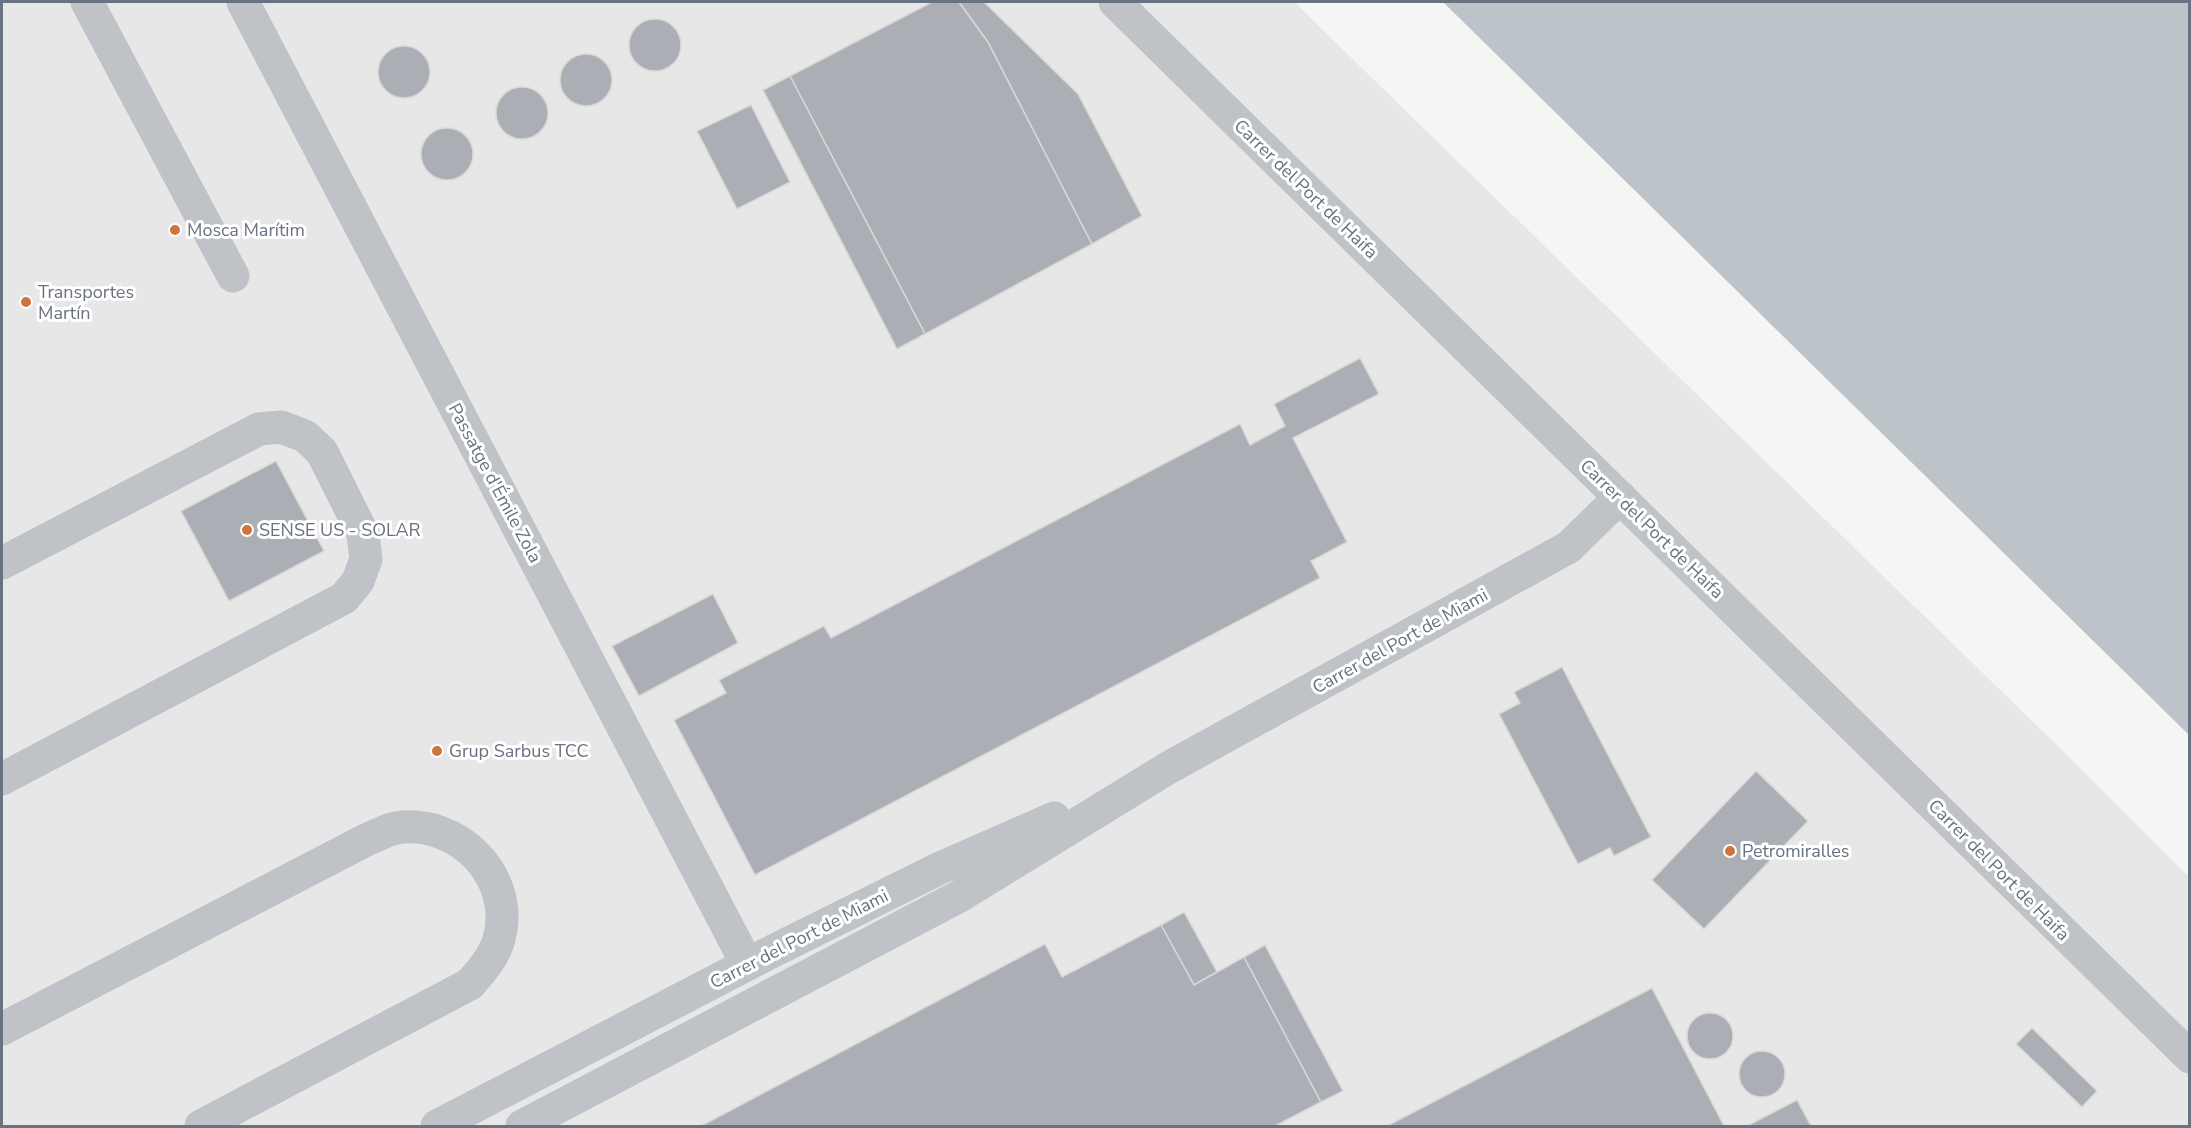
<svg xmlns="http://www.w3.org/2000/svg" width="2191" height="1128" font-family="'Nunito Sans',sans-serif">
<style>
.built{fill:#e6e7e6}
.water{fill:#bcc3c9}
.building{fill:#abafb5;stroke:#d7d7d5;stroke-width:1.5}
.lines{fill:none;stroke-linecap:round;stroke-linejoin:round}
.minor{stroke:#bfc2c6;stroke-width:33}
.poi-dot{fill:#ce753b;stroke:#fff;stroke-width:2}
.labels{text-anchor:middle;stroke-width:6;stroke-linejoin:round;paint-order:stroke}
.street-label{font-size:18px;fill:#687280;stroke:#fff}
.poi-label{font-size:18px;fill:#687280;stroke:#fff;text-anchor:start}
</style>
<rect width="100%" height="100%" fill="#f5f6f3"/>
<path class="built" d="M2 2H1294L2069 757 2189 877V1126H2Z"/>
<path class="water" d="M1443 2H2189V735Z"/>
<g class="building">
<path d="M932 2H959L988 42 1092 244 925 334 790 76Z"/>
<path d="M959 2H984L1078 94 1142 216 1092 244 988 42Z"/>
<circle cx="655" cy="45" r="26"/>
<circle cx="404" cy="72" r="26"/>
<circle cx="586" cy="80" r="26"/>
<path d="M790 76 925 334 897 349 763 90Z"/>
<circle cx="522" cy="113" r="26"/>
<path d="M751 105 790 182 737 209 697 131Z"/>
<circle cx="447" cy="154" r="26"/>
<path d="M1360 358 1379 394 1293 438 1347 542 1311 561 1320 578 755 875 674 720 726 693 719 680 824 626 831 638 1240 424 1250 445 1285 426 1274 404Z"/>
<path d="M276 461 324 551 229 601 181 511Z"/>
<path d="M713 594 738 643 639 696 612 646Z"/>
<path d="M1562 667 1651 837 1614 856 1610 848 1578 864 1499 714 1520 703 1514 692Z"/>
<path d="M1756 771 1808 821 1704 929 1652 880Z"/>
<path d="M1184 912 1217 972 1194 985 1161 925Z"/>
<path d="M1161 925 1194 985 1244 957 1321 1102 1275 1126H701L1045 944 1062 977Z"/>
<path d="M1265 945 1343 1091 1321 1102 1244 957Z"/>
<path d="M1652 988 1724 1126H1387Z"/>
<circle cx="1710" cy="1036" r="23"/>
<path d="M2032 1028 2097 1091 2082 1107 2016 1044Z"/>
<circle cx="1762" cy="1074" r="23"/>
<path d="M1797 1100 1811 1126H1747Z"/>
</g>
<g class="lines">
<g class="minor">
<path d="M87 2 233 276"/>
<path d="M243 2 747 964"/>
<path d="M1115 2 2190 1057"/>
<path d="M2 563 259 429 281 427 305 436 322 452 363 534 366 559 358 581 344 598 2 779"/>
<path d="M2 1029 366 840C376 836 386 830 396 828 458 818 516 877 499 939 494 957 482 970 470 984L201 1126"/>
<path d="M437 1126 775 950 938 869 1054 818"/>
<path d="M522 1126 958 897 1168 768 1569 547 1620 497"/>
</g>
</g>
<g class="poi-dot">
<circle cx="175" cy="230" r="6"/>
<circle cx="26" cy="302" r="6"/>
<circle cx="247" cy="530" r="6"/>
<circle cx="437" cy="751" r="6"/>
<circle cx="1730" cy="851" r="6"/>
</g>
<g class="labels">
<g class="street-label">
<text transform="translate(1306 189) rotate(44)" y="6">Carrer del Port de Haifa</text>
<text transform="translate(495 483) rotate(62)" y="6">Passatge d'Émile Zola</text>
<text transform="translate(1652 529) rotate(44)" y="6">Carrer del Port de Haifa</text>
<text transform="translate(1400 641) rotate(-29)" y="6">Carrer del Port de Miami</text>
<text transform="translate(1999 870) rotate(45)" y="6">Carrer del Port de Haifa</text>
<text transform="translate(799 939) rotate(-27)" y="6">Carrer del Port de Miami</text>
</g>
<g class="poi-label">
<text x="187" y="236">Mosca Marítim</text>
<text x="38" y="298">Transportes<tspan x="38" dy="21">Martín</tspan></text>
<text x="259" y="536">SENSE US - SOLAR</text>
<text x="449" y="757">Grup Sarbus TCC</text>
<text x="1742" y="857">Petromiralles</text>
</g>
</g>
<rect width="2191" height="1128" fill="none" stroke="#687280" stroke-width="6"/>
</svg>
